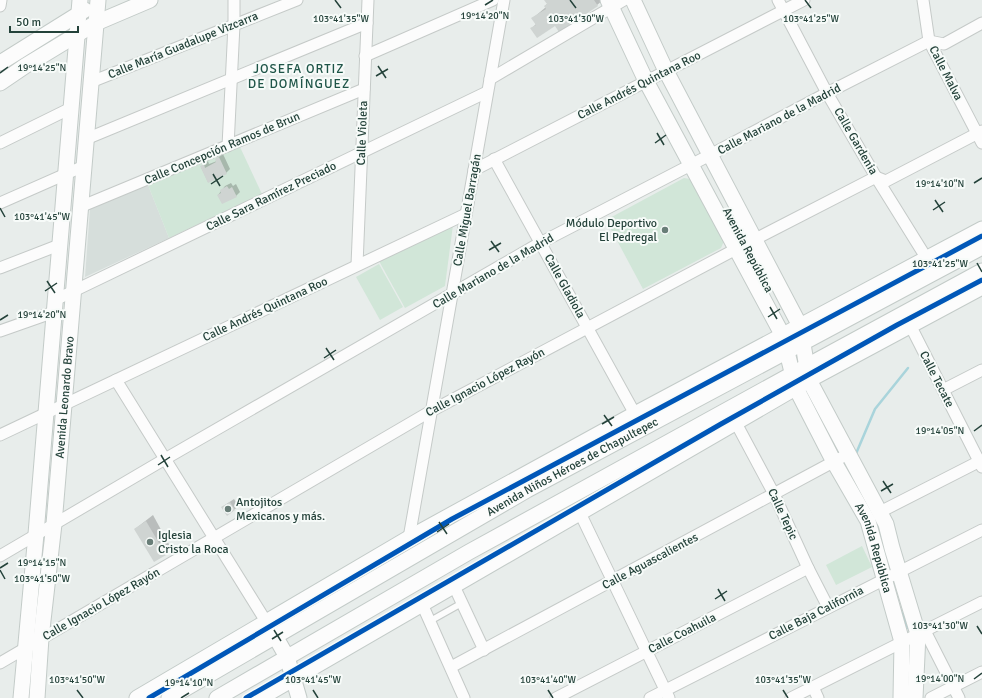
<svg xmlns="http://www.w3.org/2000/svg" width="982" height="698" font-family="Signika,sans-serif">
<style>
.built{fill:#d6dedb}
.green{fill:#d1e6d8}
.shadow{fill:#0003}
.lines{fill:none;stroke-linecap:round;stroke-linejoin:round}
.stream{stroke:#a9d4db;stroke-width:2.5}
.building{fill:#cfd4d2}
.lane-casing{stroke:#c5cac8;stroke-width:8}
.street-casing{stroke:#c5cac8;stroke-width:13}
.secondary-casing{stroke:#c3cbc8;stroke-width:17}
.lane{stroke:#fcfcfc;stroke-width:5.5}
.street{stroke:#fcfcfc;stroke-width:11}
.secondary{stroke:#fcfcfc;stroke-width:15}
.cycleway-casing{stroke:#f7fbf9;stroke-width:8}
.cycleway{stroke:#0057b8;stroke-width:5}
.ticks{fill:none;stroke:#24423a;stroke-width:1.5}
.poi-dot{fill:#697e78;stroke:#f7fbf9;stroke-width:1.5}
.labels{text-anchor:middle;stroke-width:4;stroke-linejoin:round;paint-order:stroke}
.street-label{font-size:12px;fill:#24423a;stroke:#f7fbf9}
.poi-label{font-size:12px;fill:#24423a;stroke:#f7fbf9;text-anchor:start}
.neighbourhood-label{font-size:13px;letter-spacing:1px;fill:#1f5548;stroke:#f7fbf9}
.ticks-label{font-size:10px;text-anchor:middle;fill:#24423a;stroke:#f7fbf9;stroke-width:4;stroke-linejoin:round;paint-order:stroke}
</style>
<rect width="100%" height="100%" fill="#e8edeb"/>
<path class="built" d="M148 185 169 238 85 277 90 209Z"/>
<g class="green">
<path d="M240 147 262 194 169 238 148 185Z"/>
<path d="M684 178 690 179 724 241 721 248 643 289 606 220Z"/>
<path d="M453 225 445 286 405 308 379 261Z"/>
<path d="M379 264 403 307 380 320 356 277Z"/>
<path d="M862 546 872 567 836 585 826 565Z"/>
</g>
<g class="shadow">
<path d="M546 0H603L597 5 556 24 532 28 536 24 533 18 546 7 545 6 548 3Z"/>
<path d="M223 154 230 169 226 173 208 182 201 167 208 161 209 164 217 161 216 159Z"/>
<path d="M231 183 233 186 236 184 240 192 236 196 218 195 225 186Z"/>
<path d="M234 499 239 506 227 515 222 507Z"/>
<path d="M153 515 171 548 165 554 135 529Z"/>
</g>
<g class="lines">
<g class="stream">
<path d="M855 456 875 409 908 368"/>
<path d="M849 468 848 470 864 498"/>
<path d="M874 519 880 530"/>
<path d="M885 551 889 567"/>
<path d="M900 609 908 628"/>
</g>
</g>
<g class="building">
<path d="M544 0H594L598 6 559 32 555 26 537 38 530 28 536 25 531 18 546 9 544 6 547 4Z"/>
<path d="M219 157 227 174 208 183 200 166 204 164 205 168 216 162 215 159Z"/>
<path d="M227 186 229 189 232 187 237 197 222 204 217 195 221 193 220 190Z"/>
<path d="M230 502 235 510 227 516 221 507Z"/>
<path d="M146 521 166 555 154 562 134 529Z"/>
</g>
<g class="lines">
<g class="lane-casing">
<path id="lane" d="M430 621 462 603"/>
</g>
<g class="street-casing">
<g id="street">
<path d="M778 0 827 93 876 177 927 259"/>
<path d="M923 0 929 41 982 143"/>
<path d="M0 6 1 0"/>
<path d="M365 56 493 0"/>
<path d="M490 79 624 0"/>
<path d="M91 82 297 0"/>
<path d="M86 139 367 23"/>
<path d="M0 143 71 108"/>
<path d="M228 146 234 25V0"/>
<path d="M494 159 635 414"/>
<path d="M474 170 804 0"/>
<path d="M0 203 84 166"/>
<path d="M80 207 364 89"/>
<path d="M357 265 368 0"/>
<path d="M0 268 59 245"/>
<path d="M55 300 487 92"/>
<path d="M907 319 982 467"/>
<path d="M0 331 54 312"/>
<path d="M116 380 275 636"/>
<path d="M943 390 982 370"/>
<path d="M736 423 774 494 808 568 828 607"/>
<path d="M0 435 466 214"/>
<path d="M880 512 982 460"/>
<path d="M580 513 669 698"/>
<path d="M409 538 504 0"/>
<path d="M0 556 165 459 540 243 710 155 827 93 929 41 944 44 982 23"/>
<path d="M454 586 484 650"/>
<path d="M422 604 464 698"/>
<path d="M925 631 959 698"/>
<path d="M0 663 431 411 736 249 876 177 886 181 982 131"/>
<path d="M451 667 848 454"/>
<path d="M813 687 818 698"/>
<path d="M556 698 808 568"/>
<path d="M650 698 982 530"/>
<path d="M791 698 982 602"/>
<path d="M931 698 982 672"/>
</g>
</g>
<g class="secondary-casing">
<g id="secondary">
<path id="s1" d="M608 0 646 81 783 336 796 388 834 462 868 521 902 642 901 698"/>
<path d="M633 0 666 71 800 326 809 380 886 524 892 548 918 634 915 698"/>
<path d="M0 63 85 10"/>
<path d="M0 83 25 66 96 23 150 0"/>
<path d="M275 636 287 657 299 698"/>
<path d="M21 698 36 534 80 0"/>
<path id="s2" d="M37 698 41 638 54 524 98 0"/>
<path d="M137 698 409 538 635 414 982 229"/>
<path id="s3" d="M169 698 527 490 982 247"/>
<path d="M217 698 469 552 807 366 982 271"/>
<path d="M260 698 809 380 982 287"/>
</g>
</g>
<use href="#lane" class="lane"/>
<use href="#street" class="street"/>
<use href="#secondary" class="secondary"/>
<g class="cycleway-casing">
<g id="cycleway">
<path d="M149 698 452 519 982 236"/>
<path d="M246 698 721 424 897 325 982 280"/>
</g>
</g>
<use href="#cycleway" class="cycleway"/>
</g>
<path class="ticks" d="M335 0 341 8M570 0 576 8M805 0 811 8M485 5 493 0M378 66 386 78M0 73 8 67M376 76 388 69M657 133 664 145M655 143 666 135M213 174 220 186M974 183 982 178M211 184 223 176M935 200 943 212M0 208 5 217M933 210 945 202M491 241 499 252M489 250 501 243M977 263 982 272M47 281 55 293M45 291 57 283M770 307 777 319M768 317 780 309M0 320 8 315M326 348 334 360M324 358 336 350M604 415 612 426M602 424 614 417M974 431 982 425M161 455 168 467M158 465 170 457M883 481 891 493M881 491 893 484M439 522 447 534M437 532 449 524M0 568 8 563M0 570 5 579M718 589 725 601M715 599 727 591M977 626 982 634M274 630 281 641M272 639 283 632M974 679 982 673M77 690 83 698M313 690 318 698M548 690 553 698M783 690 788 698M181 698 189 693"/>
<g class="poi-dot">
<circle cx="665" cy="230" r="4"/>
<circle cx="228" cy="509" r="4"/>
<circle cx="150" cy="542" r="4"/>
</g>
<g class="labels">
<g class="street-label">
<text transform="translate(183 45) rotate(-22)" y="4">Calle María Guadalupe Vizcarra</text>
<text transform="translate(946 73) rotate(63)" y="4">Calle Malva</text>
<text transform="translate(639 85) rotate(-27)" y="4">Calle Andrés Quintana Roo</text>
<text transform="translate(779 119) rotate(-28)" y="4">Calle Mariano de la Madrid</text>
<text transform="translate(362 133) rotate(-88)" y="4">Calle Violeta</text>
<text transform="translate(856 141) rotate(60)" y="4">Calle Gardenia</text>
<text transform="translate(222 148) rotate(-23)" y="4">Calle Concepción Ramos de Brun</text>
<text transform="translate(271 196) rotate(-26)" y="4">Calle Sara Ramírez Preciado</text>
<text transform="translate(467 210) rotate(-80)" y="4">Calle Miguel Barragán</text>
<text transform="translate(748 250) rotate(62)" y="4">Avenida República</text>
<text transform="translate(493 271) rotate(-30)" y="4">Calle Mariano de la Madrid</text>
<text transform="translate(565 286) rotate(61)" y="4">Calle Gladiola</text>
<text transform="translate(265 309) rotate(-25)" y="4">Calle Andrés Quintana Roo</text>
<text transform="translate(937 379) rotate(63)" y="4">Calle Tecate</text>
<text transform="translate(485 382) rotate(-28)" y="4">Calle Ignacio López Rayón</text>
<text dy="4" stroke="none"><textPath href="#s2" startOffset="302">Avenida Leonardo Bravo</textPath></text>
<text dy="4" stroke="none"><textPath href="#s3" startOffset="465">Avenida Niños Héroes de Chapultepec</textPath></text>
<text transform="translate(783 514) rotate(65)" y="4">Calle Tepic</text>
<text dy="4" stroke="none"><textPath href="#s1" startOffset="611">Avenida República</textPath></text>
<text transform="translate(650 561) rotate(-28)" y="4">Calle Aguascalientes</text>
<text transform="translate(101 604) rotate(-30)" y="4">Calle Ignacio López Rayón</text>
<text transform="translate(816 613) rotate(-27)" y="4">Calle Baja California</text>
<text transform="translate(682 633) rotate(-27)" y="4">Calle Coahuila</text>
</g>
<g class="poi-label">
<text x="657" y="227" text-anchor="end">Módulo Deportivo<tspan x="657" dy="14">El Pedregal</tspan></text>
<text x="236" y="506">Antojitos<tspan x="236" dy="14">Mexicanos y más.</tspan></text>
<text x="158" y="539">Iglesia<tspan x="158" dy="14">Cristo la Roca</tspan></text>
</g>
<g class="neighbourhood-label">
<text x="299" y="73">JOSEFA ORTIZ<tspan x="299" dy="15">DE DOMÍNGUEZ</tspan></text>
</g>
</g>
<g class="ticks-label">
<text x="485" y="19">19°14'20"N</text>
<text x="341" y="22">103°41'35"W</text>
<text x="576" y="22">103°41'30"W</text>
<text x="811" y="22">103°41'25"W</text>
<text x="42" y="71">19°14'25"N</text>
<text x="940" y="187">19°14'10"N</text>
<text x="42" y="220">103°41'45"W</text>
<text x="940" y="267">103°41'25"W</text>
<text x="42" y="318">19°14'20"N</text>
<text x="940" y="434">19°14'05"N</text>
<text x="42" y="566">19°14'15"N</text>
<text x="42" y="582">103°41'50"W</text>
<text x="940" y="629">103°41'30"W</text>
<text x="940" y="682">19°14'00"N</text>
<text x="77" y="683">103°41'50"W</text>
<text x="313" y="683">103°41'45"W</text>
<text x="548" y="683">103°41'40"W</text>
<text x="783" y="683">103°41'35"W</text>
<text x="189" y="686">19°14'10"N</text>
</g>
<path d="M10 26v6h68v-6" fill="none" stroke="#24423a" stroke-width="2"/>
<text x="16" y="26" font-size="12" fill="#24423a" stroke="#f7fbf9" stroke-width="3" paint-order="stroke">50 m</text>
</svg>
